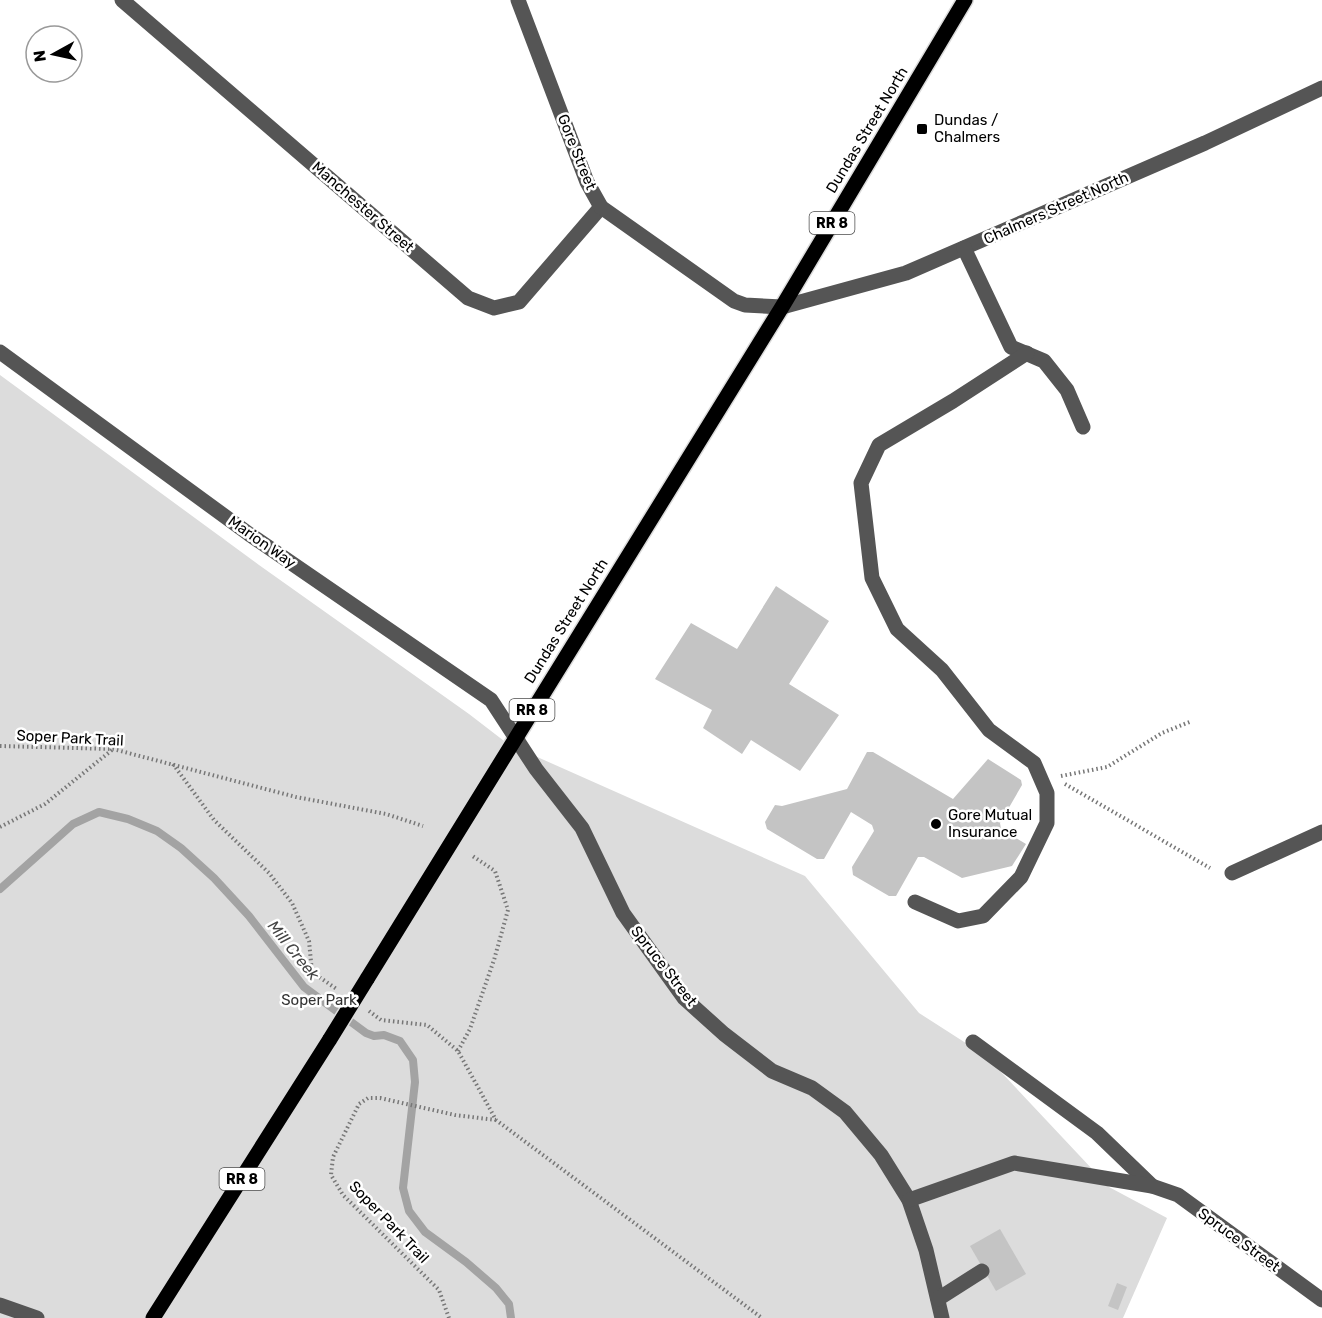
<svg xmlns="http://www.w3.org/2000/svg" width="1322" height="1318" font-family="Rubik,sans-serif">
<style>
.green{fill:#dcdcdc}
.lines{fill:none;stroke-linecap:round;stroke-linejoin:round}
.stream{stroke:#a3a3a3;stroke-width:8}
.building{fill:#c4c4c4}
.major-casing{stroke:#dbdbdb;stroke-width:18}
.path{stroke:#777;stroke-width:4;stroke-dasharray:1.5 3;stroke-linecap:butt}
.minor{stroke:#555;stroke-width:15}
.major{stroke:#000;stroke-width:15}
.major-bridge-casing{stroke:#dbdbdb;stroke-width:18;stroke-linecap:butt}
.major-bridge{stroke:#000;stroke-width:15}
.poi-dot{fill:#000;stroke:#fff;stroke-width:2}
.labels{text-anchor:middle;stroke-width:5;stroke-linejoin:round;paint-order:stroke}
.shield{fill:#fff;stroke:#4c4c4c;stroke-width:1.5}
.shield-label{font-size:14px;font-weight:bold;fill:#000}
.poi-label{font-size:15px;fill:#000;stroke:#fff;text-anchor:start}
.street-label{font-size:15px;fill:#000;stroke:#fff}
.park-label{font-size:15px;fill:#333;stroke:#fff}
.water-label{font-size:16px;font-style:italic;fill:#444;stroke:#fff}
</style>
<rect width="100%" height="100%" fill="#fff"/>
<path class="green" d="M0 375 259 565 469 714 508 744 805 876 919 1013 986 1056 1109 1187 1167 1218 1123 1318H0Z"/>
<g class="lines">
<path class="stream" d="M0 889 73 824 99 812 128 819 157 831 181 848 214 878 249 916 304 987 366 1033 374 1036 384 1035 400 1041 413 1060 415 1082 403 1188 409 1211 425 1232 466 1262 496 1288 509 1304 511 1318"/>
</g>
<g class="building">
<path d="M776 586 829 621 789 684 839 715 800 771 751 740 742 754 703 728 712 710 655 679 691 623 737 649Z"/>
<path d="M867 752H873L953 799 988 759 1021 780 1022 785 1000 823 1001 829 1026 844 1012 866 962 878 924 857H918L896 896H889L853 875 852 867 874 831 872 825 851 812 824 859H817L767 829 765 822 775 805 782 806 847 789Z"/>
<path d="M1000 1229 1026 1274 996 1291 970 1246Z"/>
<path d="M1117 1283 1127 1287 1118 1310 1108 1306Z"/>
</g>
<g class="lines">
<g class="major-casing">
<g id="major">
<path d="M367 979 782 307 965 0"/>
<path d="M153 1318 330 1039"/>
</g>
</g>
<g class="path">
<path d="M0 746 113 749 296 797 386 814 423 826"/>
<path d="M173 764 214 820 269 873 292 903 309 941 312 972 338 990"/>
<path d="M1061 776 1107 767 1162 733 1192 721"/>
<path d="M1065 784 1210 868"/>
<path d="M0 827 45 804 112 750"/>
<path d="M369 1011 381 1020 427 1025 458 1051 496 1120 762 1318"/>
<path d="M458 1051 470 1029 494 960 508 910 495 871 471 855"/>
<path d="M449 1318 439 1290 343 1195 331 1175 333 1157 359 1104 368 1098H380L455 1115 496 1120"/>
</g>
<g class="minor">
<path d="M122 0 468 298 494 308 519 302 601 207"/>
<path d="M518 0 587 182 601 207 734 301 745 305 782 307 906 273 1205 143 1322 88"/>
<path d="M964 248 1011 347 1044 361 1067 390 1083 427"/>
<path d="M0 352 249 534 491 700 536 769 582 828 623 913 684 998 724 1034 772 1071 812 1088 845 1112 881 1155 909 1200 926 1250 942 1318"/>
<path d="M1232 873 1322 832"/>
<path d="M915 902 958 921 983 916 1021 877 1047 823V793L1034 763 989 730 942 670 897 629 872 578 861 483 879 445 953 401 1027 353"/>
<path d="M973 1042 1097 1133 1152 1186"/>
<path d="M909 1200 1014 1163 1152 1186 1178 1195 1322 1300"/>
<path d="M938 1299 982 1271"/>
<path d="M0 1305 37 1318"/>
</g>
<use href="#major" class="major"/>
<g class="major-bridge-casing">
<path id="major-bridge" d="M330 1039 367 979"/>
</g>
<use href="#major-bridge" class="major-bridge"/>
</g>
<g class="poi-dot">
<rect x="916" y="123" width="12" height="12" rx="3"/>
<circle cx="936" cy="824" r="6"/>
</g>
<g class="labels">
<g class="shield">
<rect x="809.5" y="212" width="45" height="22" rx="4.5"/>
<rect x="509.5" y="699" width="45" height="22" rx="4.5"/>
<rect x="219.5" y="1168" width="45" height="22" rx="4.5"/>
</g>
<g class="shield-label">
<text x="832" y="228">RR 8</text>
<text x="532" y="715">RR 8</text>
<text x="242" y="1184">RR 8</text>
</g>
<g class="poi-label">
<text x="934" y="125">Dundas /<tspan x="934" dy="17">Chalmers</tspan></text>
<text x="948" y="820">Gore Mutual<tspan x="948" dy="17">Insurance</tspan></text>
</g>
<g class="street-label">
<text transform="translate(867 130) rotate(-59)" y="5">Dundas Street North</text>
<text transform="translate(577 152) rotate(68)" y="5">Gore Street</text>
<text transform="translate(363 207) rotate(41)" y="5">Manchester Street</text>
<text transform="translate(1056 208) rotate(-24)" y="5">Chalmers Street North</text>
<text transform="translate(262 542) rotate(35)" y="5">Marion Way</text>
<text transform="translate(566 621) rotate(-58)" y="5">Dundas Street North</text>
<text transform="translate(70 738) rotate(3)" y="5">Soper Park Trail</text>
<text transform="translate(664 966) rotate(52)" y="5">Spruce Street</text>
<text transform="translate(389 1222) rotate(46)" y="5">Soper Park Trail</text>
<text transform="translate(1239 1240) rotate(36)" y="5">Spruce Street</text>
</g>
<g class="park-label">
<text x="319" y="1005">Soper Park</text>
</g>
<g class="water-label">
<text transform="translate(294 950) rotate(51)" y="6">Mill Creek</text>
</g>
</g>
<g transform="translate(54 54) rotate(262)"><circle r="28" fill="#ffffff" stroke="#999999" stroke-width="1.5"/>
<path d="M0-4.5L10 22L0 15L-10 22Z" fill="#000000"/>
<text y="-9" font-size="16" font-weight="bold" text-anchor="middle" fill="#000000">N</text>
</g>
</svg>
